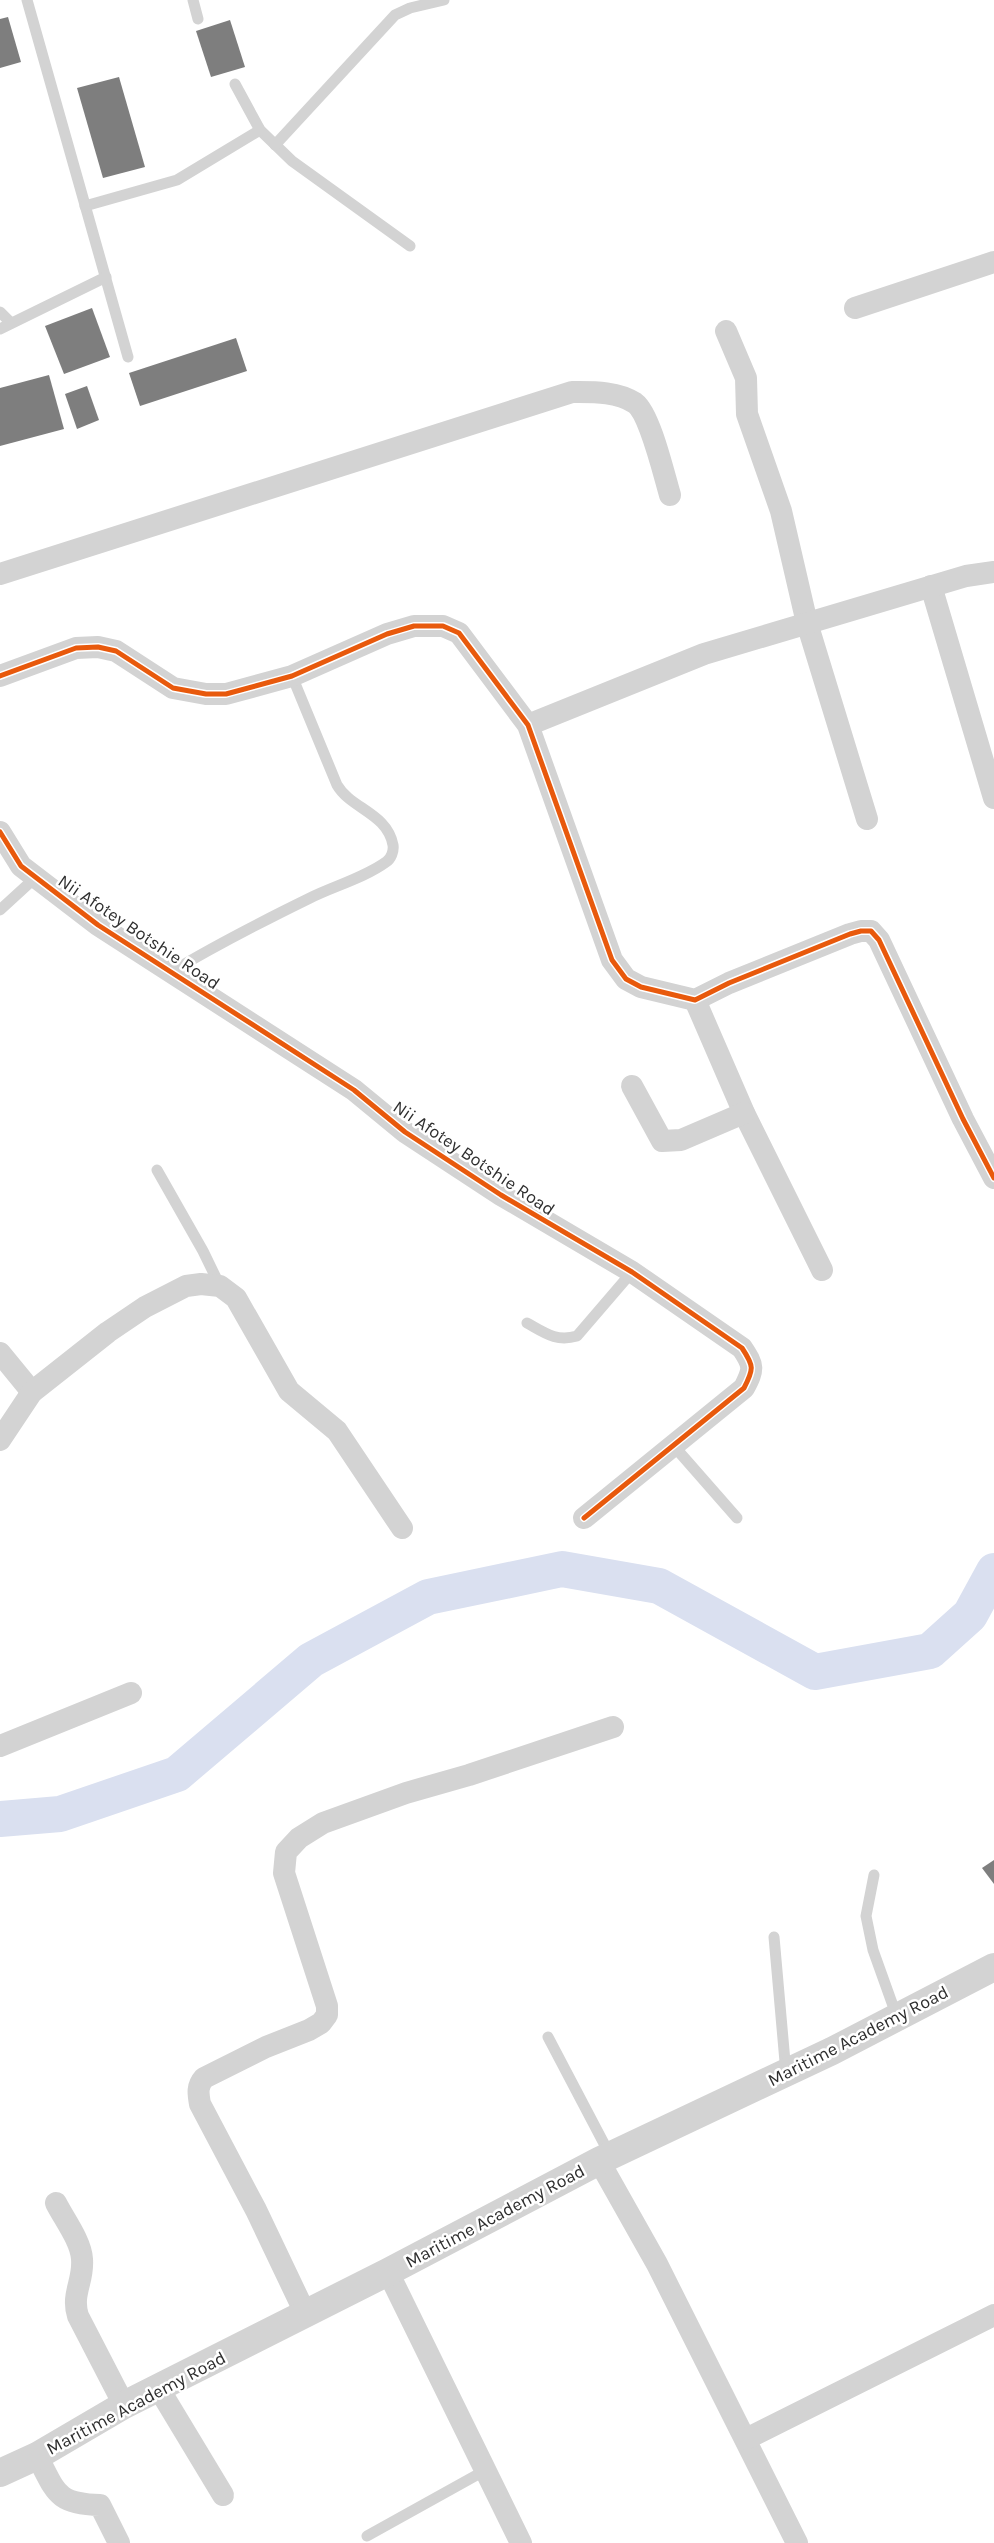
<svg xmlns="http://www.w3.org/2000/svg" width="994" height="2543" font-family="Karla,sans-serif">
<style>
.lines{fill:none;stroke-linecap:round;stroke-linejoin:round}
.river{stroke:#dae0f0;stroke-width:36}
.building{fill:#7e7e7e}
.service{stroke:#d3d3d3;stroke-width:11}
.minor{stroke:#d3d3d3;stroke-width:22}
.tertiary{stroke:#d3d3d3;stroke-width:28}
.cycleway-casing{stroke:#fff;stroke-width:8}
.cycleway{stroke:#e8590c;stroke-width:5}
.labels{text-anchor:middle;stroke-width:5;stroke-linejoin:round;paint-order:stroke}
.street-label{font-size:18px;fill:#2e2e2e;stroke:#fff}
</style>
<rect width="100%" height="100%" fill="#fff"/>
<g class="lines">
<path class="river" d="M0 1819 60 1814 177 1774 311 1660 428 1597 562 1569 659 1586 815 1672 930 1651 970 1615 994 1571"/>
</g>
<g class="building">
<path d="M8 17 21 62 0 68V19Z"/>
<path d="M230 20 245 67 211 77 196 31Z"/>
<path d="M119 77 145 167 103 178 77 88Z"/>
<path d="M92 308 110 357 64 374 45 326Z"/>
<path d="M236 338 247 371 140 406 129 373Z"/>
<path d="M49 375 64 429 0 446V388Z"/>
<path d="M87 386 99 420 77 429 65 394Z"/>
<path d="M994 1860V1884L982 1868Z"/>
</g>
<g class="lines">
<g class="service">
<path d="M27 0 128 357"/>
<path d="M193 0 198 19"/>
<path d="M235 84 260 130 292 161 410 246"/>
<path d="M275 145 395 15 410 8 444 0"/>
<path d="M85 206 177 180 260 130"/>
<path d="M0 312 11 323"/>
<path d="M0 329 106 277"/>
<path d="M0 910 36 877"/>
<path d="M171 972C216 945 263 921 310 898 334 886 364 878 386 862 391 859 394 851 393 845 387 813 351 809 337 785L292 676"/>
<path d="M157 1170 203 1251 220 1286"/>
<path d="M527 1323C545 1333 556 1342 577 1336L632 1272"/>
<path d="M673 1445 737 1518"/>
<path d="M874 1875 866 1916 873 1950 897 2017"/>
<path d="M774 1937 786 2073"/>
<path d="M548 2037 610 2155"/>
<path d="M367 2536 484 2471"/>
</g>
<g class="minor">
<path d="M855 308 994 262"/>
<path d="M726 331 746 378 747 414 781 511 807 623 867 819"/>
<path d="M0 574 572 392C592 392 617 391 635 403 650 414 664 475 670 495"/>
<path d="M931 586 994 798"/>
<path d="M0 676 76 648 98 647 116 651 173 688 206 694H226L292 676 387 634 414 626H443L459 633 528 725 612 960 626 979 641 987 695 1000 729 983 850 934 861 931H871L879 940 963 1119 994 1178"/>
<path d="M528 725 704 654 966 576 994 572"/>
<path d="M0 832 21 866 98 925 354 1090 405 1132 501 1195 632 1272 742 1348C754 1366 754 1369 744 1388L584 1518"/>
<path d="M695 1000 744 1113 822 1270"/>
<path d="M632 1086 662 1141 681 1140 744 1113"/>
<path d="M0 1353 32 1392"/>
<path d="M0 1440 32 1392 108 1332 145 1307 186 1286 201 1284 220 1286 236 1298 289 1391 337 1431 402 1528"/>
<path d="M0 1746 131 1693"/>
<path d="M599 2161 657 2264 797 2543"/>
<path d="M56 2203C64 2219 81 2241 82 2259 84 2281 71 2294 78 2316L124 2405"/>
<path d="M388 2272 521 2543"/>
<path d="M306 2315 256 2210 200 2104C198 2093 197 2086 204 2078L266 2047 309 2030 321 2023 327 2015V2006L284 1873 286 1852 299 1838 323 1823 406 1793 469 1775 613 1727"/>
<path d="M159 2389 223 2495"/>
<path d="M746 2439 994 2315"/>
<path d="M37 2456C56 2491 55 2504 100 2505L119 2543"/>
</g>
<path class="tertiary" d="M0 2473 37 2456 124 2405 388 2272 599 2161 832 2051 994 1967"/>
<g class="cycleway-casing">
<g id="cycleway">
<path d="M0 676 76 648 98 647 116 651 173 688 206 694H226L292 676 387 634 414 626H443L459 633 528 725 612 960 626 979 641 987 695 1000 729 983 850 934 861 931H871L879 940 963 1119 994 1178"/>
<path d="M0 832 21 866 98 925 354 1090 405 1132 501 1195 632 1272 742 1348C754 1366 754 1369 744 1388L584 1518"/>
</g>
</g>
<use href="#cycleway" class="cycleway"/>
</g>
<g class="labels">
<g class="street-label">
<text transform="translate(139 932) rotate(34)" y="6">Nii Afotey Botshie Road</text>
<text transform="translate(474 1158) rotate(34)" y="6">Nii Afotey Botshie Road</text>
<text transform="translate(858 2036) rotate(-27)" y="6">Maritime Academy Road</text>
<text transform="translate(495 2216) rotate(-28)" y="6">Maritime Academy Road</text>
<text transform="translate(136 2403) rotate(-28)" y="6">Maritime Academy Road</text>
</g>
</g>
</svg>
